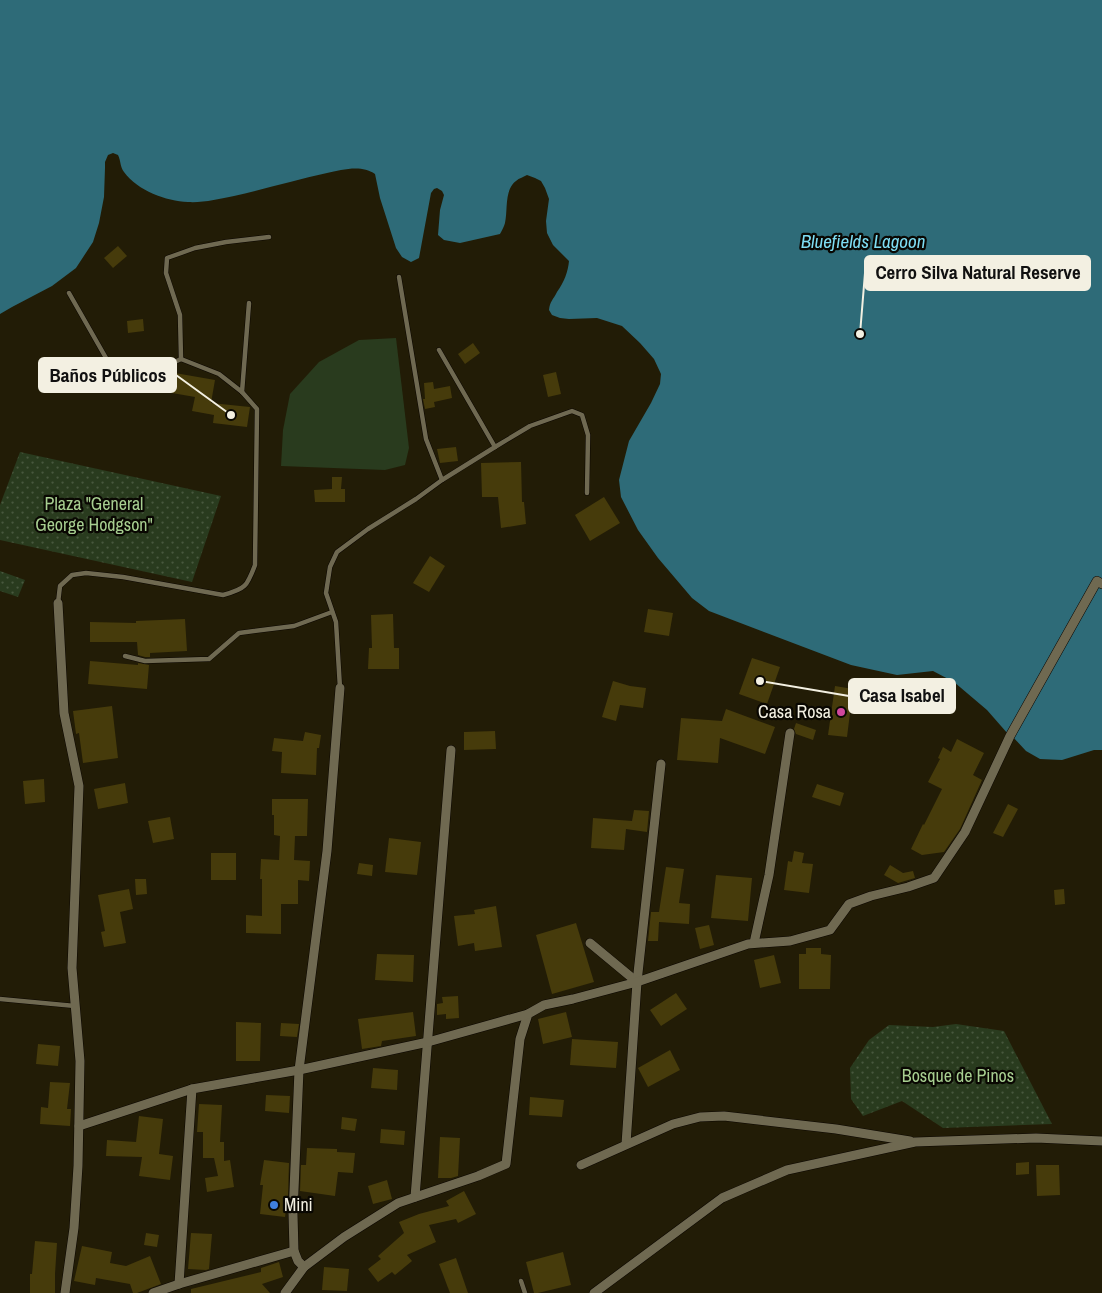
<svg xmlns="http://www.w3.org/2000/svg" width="1102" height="1293" font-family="'Archivo Narrow',sans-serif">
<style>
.green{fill:url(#green-dots)}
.pitch{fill:#293b1e}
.water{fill:#2e6b78}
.building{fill:#463b0b}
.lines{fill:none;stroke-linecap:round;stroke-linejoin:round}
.lane-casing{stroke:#0b0600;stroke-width:5.5}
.street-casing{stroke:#0b0600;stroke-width:10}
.lane{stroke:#6f6951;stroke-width:4.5}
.street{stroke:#6f6951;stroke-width:9}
.hotel-dot{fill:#d1479c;stroke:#090702;stroke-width:2}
.shop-dot{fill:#3f7fe0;stroke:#090702;stroke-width:2}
.labels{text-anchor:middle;stroke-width:4.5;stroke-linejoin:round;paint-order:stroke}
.park-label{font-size:18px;fill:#a7ce90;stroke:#090702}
.poi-label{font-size:18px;fill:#f3f0e2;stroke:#090702;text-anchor:end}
.water-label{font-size:19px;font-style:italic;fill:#7eddf3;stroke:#090702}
.leader{fill:none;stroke:#f3f0e2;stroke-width:2}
.callout-dot{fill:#f3f0e2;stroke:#090702;stroke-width:2}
.callout{fill:#f3f0e2;stroke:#f3f0e2;stroke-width:2}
.callout-label{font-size:19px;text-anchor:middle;font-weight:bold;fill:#111}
</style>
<defs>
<pattern id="green-dots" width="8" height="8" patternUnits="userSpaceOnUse" patternTransform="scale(1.25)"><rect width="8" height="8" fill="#293b1e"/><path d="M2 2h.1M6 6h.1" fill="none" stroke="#48583e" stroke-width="1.8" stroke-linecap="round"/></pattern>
</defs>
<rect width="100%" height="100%" fill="#221c06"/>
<g class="green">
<path d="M20 452 221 496 192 582 0 540V505Z"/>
<path d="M0 571 25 580 18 597 0 591Z"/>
<path d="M956 1024 1004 1031 1052 1124 943 1128 902 1101 863 1116 851 1099 850 1068 869 1040 889 1025 933 1027Z"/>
</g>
<path class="pitch" d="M396 338 409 448 405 465 385 470 281 466 283 430 290 394 319 362 359 340Z"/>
<path class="water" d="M0 0H1102V750H1094L1062 760 1040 759 1026 751 1013 737 1008 734 987 710 954 682 933 671 897 675 851 665 709 611 692 598 658 558 638 530 621 497 619 480 629 441 651 403 660 384 661 374 654 359 640 343 622 326 597 318 569 319 560 318 552 315 549 310C550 301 553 300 557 292 564 282 568 272 569 261L553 245 547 233 546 221 549 199 545 188 541 181 535 178 527 175C524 177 519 178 516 181 504 190 508 210 505 223 504 227 502 230 500 234L460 243 444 240 438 235 440 210 444 195 442 191 437 188 434 189 431 193 419 258 411 262 402 257 396 248 380 198 375 174C361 164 342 170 327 173 295 180 265 189 234 196 220 199 202 203 188 202 166 201 138 191 124 172 120 167 121 161 118 155L113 153 108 155 105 162V168L104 197 99 223 93 242 76 268 52 286 12 307 0 314Z"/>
<g class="building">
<path d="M118 246 127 256 113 268 104 258Z"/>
<path d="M143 319 144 331 128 333 127 321Z"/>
<path d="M473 343 480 353 465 364 458 354Z"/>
<path d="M556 372 561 394 548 397 543 375Z"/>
<path d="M175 373 215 380 211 403 250 407 247 427 213 423 214 415 192 411 195 397 172 393Z"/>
<path d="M433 382 434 389 450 386 452 398 434 402 435 407 425 409 423 399H425L424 383Z"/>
<path d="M456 447 458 461 440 463 437 449Z"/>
<path d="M521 462 522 502H524L526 524 501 528 498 497H482L481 463Z"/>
<path d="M332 477H342L341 489H345V502H315L314 490 332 489Z"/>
<path d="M604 497 620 523 590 541 575 515Z"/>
<path d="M430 556 445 566 429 592 413 583Z"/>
<path d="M648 609 673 613 669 636 644 632Z"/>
<path d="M393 614 394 648H399V669H368L369 648H372L371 615Z"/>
<path d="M185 619 187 651 150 653V657H145L138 655 137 642H90V622L136 623V621Z"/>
<path d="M752 658 780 667 767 704 739 694Z"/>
<path d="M90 661 138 665V663L149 665 147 689 88 684Z"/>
<path d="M613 681 630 686 646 688 643 708 620 705 616 721 602 717Z"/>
<path d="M835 686 853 689 847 737 828 735Z"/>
<path d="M112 706 118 758 83 763 79 733 76 734 73 711Z"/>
<path d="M726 709 775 727 765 754 720 738 718 763 677 760 681 718 722 721Z"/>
<path d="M796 723 816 730 813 740 796 734 794 729Z"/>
<path d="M495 731 496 749 464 750V732Z"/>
<path d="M305 732 321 735 319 748H317L316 775 281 773 282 752 272 751 274 738 303 741Z"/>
<path d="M957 739 984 753 973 775 982 780 960 829 944 852 922 855 911 849 923 824 924 825 942 789 928 782 940 759 938 758 943 747 951 752Z"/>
<path d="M44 779 45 802 25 804 23 781Z"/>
<path d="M125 783 128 803 98 809 94 789Z"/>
<path d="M817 784 844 793 840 806 812 797Z"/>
<path d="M272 799H308L307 836H295L294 860 310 861 309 881 298 880V904H281V934L246 933V915L262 916V879H260L261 859 279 860 280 836 274 835V815H272Z"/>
<path d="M1008 804 1018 809 1003 837 993 833Z"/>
<path d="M634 810 649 811 647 832 626 829 624 850 591 848 593 818 632 821Z"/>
<path d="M170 817 174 839 153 843 148 821Z"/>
<path d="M389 838 421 842 417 875 385 872Z"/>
<path d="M794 851 804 853 802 863 813 864 809 893 784 890 788 861 792 862Z"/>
<rect x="211" y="853" width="25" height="27"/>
<path d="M359 863 373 865 372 876 357 874Z"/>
<path d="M890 865 903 873 913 871 915 878 898 883 884 875Z"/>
<path d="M666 867 684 869 679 903 690 904 689 924 659 922 658 941H648L651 912H659Z"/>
<path d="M716 875 752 878 748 921 711 918Z"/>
<path d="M135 879H146L147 894 136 895Z"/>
<path d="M129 889 133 909 120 912 126 943 104 947 101 932 105 931 98 895Z"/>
<path d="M1064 889 1065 904 1055 905 1054 890Z"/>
<path d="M496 906 502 947 475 951 474 943 458 946 454 916 475 914 474 910Z"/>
<path d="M576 923 594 982 552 994 536 935Z"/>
<path d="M709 925 714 945 700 949 695 928Z"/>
<path d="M806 948H821V954L831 955 830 989H799V954H806Z"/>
<path d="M377 954 414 955 413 982 375 980Z"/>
<path d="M774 955 781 983 760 988 754 960Z"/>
<path d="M676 993 687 1009 661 1026 650 1010Z"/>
<path d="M458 996 459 1018 446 1019V1014L437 1015V1004L443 1003 442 997Z"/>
<path d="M413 1012 416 1036 382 1041 381 1046 362 1049 358 1019Z"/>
<path d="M566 1012 572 1037 543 1044 538 1019Z"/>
<path d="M236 1022 261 1023 260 1061H236Z"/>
<path d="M281 1023 299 1024 297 1037 280 1036Z"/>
<path d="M572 1039 618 1042 616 1068 570 1065Z"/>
<path d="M38 1044 60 1046 58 1066 36 1064Z"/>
<path d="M670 1050 680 1070 648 1087 638 1068Z"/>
<path d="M373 1068 398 1070 397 1090 371 1088Z"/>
<path d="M50 1082 70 1083 67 1109H71L70 1126 40 1124 41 1107 48 1108Z"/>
<path d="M266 1095 290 1096 289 1113 265 1111Z"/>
<path d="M530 1097 564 1100 562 1117 529 1115Z"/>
<path d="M199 1104 222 1105 220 1142H224V1161L230 1160 234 1187 207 1192 205 1178 218 1176 214 1158H203V1132H197Z"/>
<path d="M139 1116 163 1119 159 1154 173 1156 170 1180 139 1176 142 1157 106 1156 107 1140 136 1142Z"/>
<path d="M342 1117 357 1119 355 1131 341 1129Z"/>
<path d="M381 1129 405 1131 404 1145 380 1143Z"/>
<path d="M440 1137 460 1138 458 1176 451 1178H438Z"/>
<path d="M307 1148 337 1149V1152L355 1153 353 1173 338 1172 335 1196 300 1191 301 1165H306Z"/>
<path d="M264 1160 289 1163 288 1196 285 1217 260 1214 263 1185H260Z"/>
<path d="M1029 1162V1174L1016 1175V1163Z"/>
<path d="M1036 1165H1059L1060 1195 1037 1196Z"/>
<path d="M387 1180 392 1199 373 1204 368 1186Z"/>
<path d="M464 1191 476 1214 458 1223 456 1219 429 1225 436 1242 407 1255 412 1261 395 1275 392 1272 378 1282 368 1269 381 1259 378 1256 404 1233 399 1222 419 1214 449 1206 446 1201Z"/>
<path d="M146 1233 159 1235 157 1247 144 1245Z"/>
<path d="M191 1233 212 1234 209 1269 206 1270 188 1269Z"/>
<path d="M35 1241 57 1243 55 1274V1293H30V1274H32Z"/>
<path d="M82 1246 112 1252 110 1263 126 1266 150 1256 161 1284 137 1293H133L130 1284 96 1278 95 1285 74 1281Z"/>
<path d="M563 1252 571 1285 538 1293H534L526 1262Z"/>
<path d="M456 1258 468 1293H450L439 1264Z"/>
<path d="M279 1262 283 1277 262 1284 270 1293H191V1289L261 1272V1268Z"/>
<path d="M324 1267 349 1269 347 1291 322 1290Z"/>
</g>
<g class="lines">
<g class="lane-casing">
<g id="lane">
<path d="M399 277 426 439 442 480"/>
<path d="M69 293 114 372 137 376 158 370 181 359 180 315 166 273 167 258 195 248 226 242 269 237"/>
<path d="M439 350 495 447 530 426 572 411 582 415 588 435 587 493"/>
<path d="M181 359 219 374 242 392 249 303"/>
<path d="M58 603 60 586 72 575 86 573 123 577 223 595C246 589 247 586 255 565L257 409 242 392"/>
<path d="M125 656 145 661 209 659 239 633 294 626 332 612"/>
<path d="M340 688 336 622 326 593 330 567 337 552 368 529 416 499 442 480 495 447"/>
<path d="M0 999 75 1006"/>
<path d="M521 1281 525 1293"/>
</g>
</g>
<g class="street-casing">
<g id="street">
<path d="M58 603 64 713 79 786 72 968 80 1061 78 1166 74 1228 65 1293"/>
<path d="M590 943 637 982"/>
<path d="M754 943 769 875 790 733"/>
<path d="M79 1126 192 1089"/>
<path d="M626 1144 637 982 661 764"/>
<path d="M581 1165 673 1124 700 1117 724 1116 836 1129 910 1141"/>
<path d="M415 1197 451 750"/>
<path d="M304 1267 344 1237 398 1203 478 1176 506 1164 520 1039 528 1014 544 1005 573 999 637 982 748 944 790 941 830 930 849 904 871 896 908 887 934 878 965 832 1010 736 1097 581 1102 584"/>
<path d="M179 1284 192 1089 299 1070 428 1042 528 1014"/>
<path d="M153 1293 179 1284 294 1251"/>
<path d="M285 1293 304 1267 298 1261 294 1251 293 1214 299 1070 327 851 340 688"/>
<path d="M594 1293 722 1198 787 1170 915 1142 1036 1138 1102 1141"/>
</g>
</g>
<use href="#lane" class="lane"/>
<use href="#street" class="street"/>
</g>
<circle class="hotel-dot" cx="841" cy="712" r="5"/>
<circle class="shop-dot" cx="274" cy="1205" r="5"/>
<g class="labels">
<g class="park-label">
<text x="94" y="510">Plaza "General<tspan x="94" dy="21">George Hodgson"</tspan></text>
<text x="958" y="1082">Bosque de Pinos</text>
</g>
<g class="poi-label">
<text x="831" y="718">Casa Rosa</text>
<text x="284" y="1211" text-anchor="start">Mini</text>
</g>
<g class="water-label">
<text x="863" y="248">Bluefields Lagoon</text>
</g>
</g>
<path class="leader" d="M860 334L865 273M231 415L176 375M760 681L849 696"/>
<g class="callout-dot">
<circle cx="860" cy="334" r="5"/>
<circle cx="231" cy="415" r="5"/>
<circle cx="760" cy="681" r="5"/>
</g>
<g class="callout">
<rect x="865" y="256" width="225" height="34" rx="5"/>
<rect x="39" y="358" width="137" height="34" rx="5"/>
<rect x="849" y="679" width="106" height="34" rx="5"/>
</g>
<g class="callout-label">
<text x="978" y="279">Cerro Silva Natural Reserve</text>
<text x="108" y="382">Baños Públicos</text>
<text x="902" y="702">Casa Isabel</text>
</g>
</svg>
